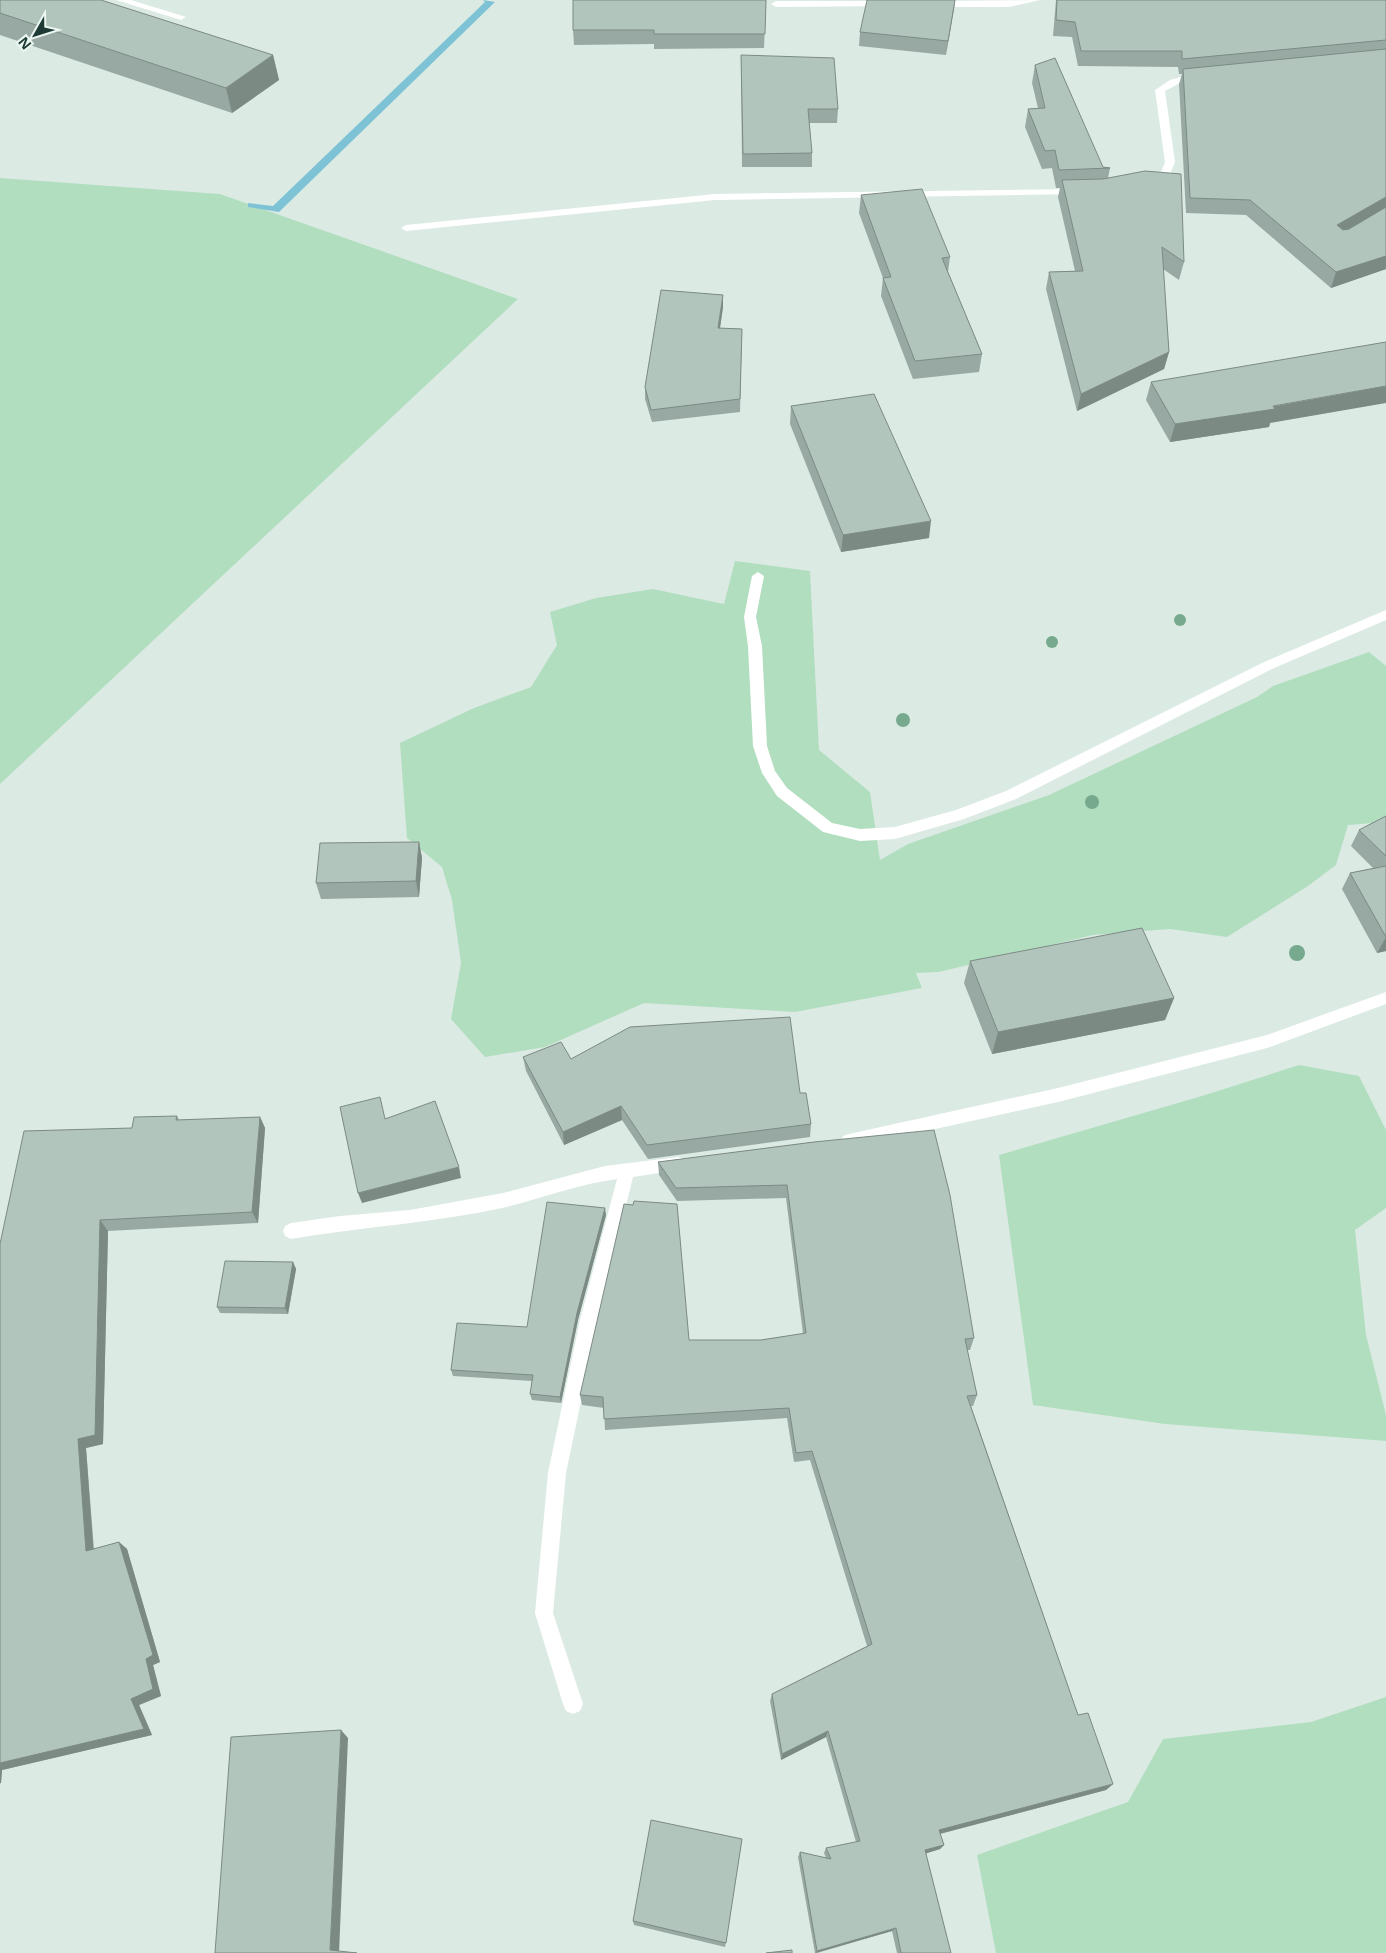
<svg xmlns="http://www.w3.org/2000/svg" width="1386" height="1953" font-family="'Open Sans',sans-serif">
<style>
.green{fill:#b2dec0}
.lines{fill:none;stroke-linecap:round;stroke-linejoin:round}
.stream{fill:#7ec3d5;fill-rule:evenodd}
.minor{fill:#fff;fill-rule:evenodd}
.tree{fill:#77a98e}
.wall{fill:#98a9a3}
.shaded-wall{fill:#7c8a84}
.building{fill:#b1c5bd;stroke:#7c8a84}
</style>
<rect width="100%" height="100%" fill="#dceae4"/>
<g class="green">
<path d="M0 178 220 194 518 299 0 784Z"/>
<path d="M735 561 810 571 819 750 870 792 880 860 908 844 1049 795 1257 697 1273 686 1369 652 1386 666V822L1348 825 1336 865 1308 886 1227 937 1170 929 1093 935 939 972 916 973 922 988 795 1012 644 1003 545 1047 485 1057 451 1019 461 963 452 900 442 867 407 838 400 743 474 708 531 687 557 645 550 612 596 598 653 589 724 604Z"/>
<path d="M1299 1065 1359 1076 1386 1130V1208L1355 1230 1366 1335 1386 1415V1441L1165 1424 1033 1405 999 1155 1202 1096Z"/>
<path d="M1386 1697V1953H996L977 1855 1128 1802 1163 1739 1311 1722Z"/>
</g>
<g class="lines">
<path class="stream" d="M483 0 495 2 279 212 248 207V203L273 206 485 2Z"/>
<g class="minor">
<path d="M116 0H131L186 17 181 20Z"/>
<path d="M1040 0 1009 7H935L930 4 935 1Z"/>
<path d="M887 1 890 2V6L776 7 771 4 776 1Z"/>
<path d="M1188 75 1199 74 1204 77 1182 82 1165 91 1175 162 1167 181 1146 184V180L1159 177 1165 162 1155 90 1170 80Z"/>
<path d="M1078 189 1083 192 1082 194 715 200 406 231 401 228 406 225 715 194Z"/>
<path d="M758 572 764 576 756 617 762 646 767 746 775 771 787 788 832 823 860 829 895 827 956 810 1006 791 1262 663 1386 610V620L1272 669 1016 799 964 819 895 839 860 841 823 832 777 796 762 773 753 746 748 646 744 617 752 576Z"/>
<path d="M1386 992V1004L1267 1048 1058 1102 849 1148 843 1146 841 1141 843 1136 849 1134 1058 1088 1267 1035Z"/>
<path d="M678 1157 684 1159 686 1164 684 1169 633 1177 598 1320 566 1473 553 1613 583 1704 580 1711 573 1714 566 1711 563 1704 535 1613 548 1473 580 1320 617 1179C578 1184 540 1199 502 1208 432 1223 361 1227 291 1239L285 1236 283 1231 285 1226 291 1223 340 1216 410 1210 503 1193 605 1166Z"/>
</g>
</g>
<g class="tree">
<circle cx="1180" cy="620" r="6"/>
<circle cx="1052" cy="642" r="6"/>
<circle cx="903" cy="720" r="7"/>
<circle cx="1092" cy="802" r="7"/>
<circle cx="1297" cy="953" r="8"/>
</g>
<g class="wall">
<path d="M0 0 273 55 279 80 232 113 0 35Z"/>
<path d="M766 0 764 48 654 49V44L574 45 573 30Z"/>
<path d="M955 0 946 55 859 46 860 32Z"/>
<path d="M1056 0H1386V269L1331 288 1246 215 1186 213 1179 84 1182 74H1179L1178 67 1078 66 1072 37 1053 36Z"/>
<path d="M741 55 838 109 837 123H809L812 153V167H742Z"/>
<path d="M1035 65 1103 167 1110 168 1108 178 1184 262 1179 280 1163 269 1169 352 1164 369 1077 411 1046 289 1049 272 1075 271 1058 197 1060 188H1056L1052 168 1042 169 1025 127 1028 109 1038 108 1032 83Z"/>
<path d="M861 195 950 257 948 272 982 354 979 372 913 379 881 296 883 278 859 213Z"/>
<path d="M723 307 720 328 742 329 740 412 652 422 645 399V387Z"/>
<path d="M1151 382 1270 423 1269 427 1170 442 1146 400Z"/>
<path d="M791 406 929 538 841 552 790 424Z"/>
<path d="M1386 816V951L1377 953 1342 889 1350 873 1373 868 1351 846 1359 830Z"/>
<path d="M419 842 422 858 419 897 321 899 316 883Z"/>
<path d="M970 961 1174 998 1165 1020 992 1054 964 983Z"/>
<path d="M523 1057 571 1059 800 1093 811 1124 810 1137 648 1159 622 1120 564 1145 526 1071Z"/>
<path d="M177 1116 179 1120 260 1117 265 1128 258 1223 108 1231 103 1444 86 1448 94 1549 119 1542 127 1549 160 1662 153 1665 161 1696 139 1705 152 1735 2 1770 1 1783 0 1784V1244L132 1128Z"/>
<path d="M814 1142 974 1338 970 1350H967L977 1395 973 1406H971L1078 1715 1113 1784 1106 1790 940 1834 944 1845 940 1849 926 1853 951 1953H897L892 1931 817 1953H815L798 1857 800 1852 826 1858 824 1853 826 1848 856 1842 826 1737 781 1760 770 1701 772 1694 867 1646 810 1460 794 1462 787 1418 605 1430 604 1408 582 1405 580 1395 689 1340H761L803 1334 786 1198 677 1201 659 1175 658 1162Z"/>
<path d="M606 1215 578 1320 561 1403 532 1400 530 1394 532 1381 453 1376 451 1370 527 1327Z"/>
<path d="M293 1262 296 1269 288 1314 220 1313 217 1307Z"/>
<path d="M742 1839 725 1947 634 1925 633 1921Z"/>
</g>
<g class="shaded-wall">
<path d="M955 0 954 9 946 55 948 41Z"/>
<path d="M273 55 279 80 232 113 226 88Z"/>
<path d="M1386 197V209L1332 240 1337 225Z"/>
<path d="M1386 256V269L1331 288 1336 272Z"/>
<path d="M723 295V307L718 341V328Z"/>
<path d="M1169 352 1164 369 1077 411 1081 394Z"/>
<path d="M1386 386V403L1270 423 1269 427 1170 442 1175 424Z"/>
<path d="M931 521 929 538 841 552 843 535Z"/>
<path d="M419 842 422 858 419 897 416 881Z"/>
<path d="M1386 937V951L1377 953Z"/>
<path d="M1174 998 1165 1020 992 1054 998 1032Z"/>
<path d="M621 1106 622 1120 564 1145 563 1132Z"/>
<path d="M260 1117 265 1128 258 1223 252 1212Z"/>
<path d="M459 1167 461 1178 362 1203 358 1193Z"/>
<path d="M605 1208 606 1215 578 1320 561 1403 560 1397 577 1313Z"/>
<path d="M100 1220 108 1231 103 1444 86 1448 94 1559 86 1551 78 1439Z"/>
<path d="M293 1262 296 1269 288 1314 285 1308Z"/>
<path d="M119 1542 127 1549 160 1662 153 1665 161 1696 139 1705 152 1735 2 1770 1 1783H0V1763L131 1699 146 1659Z"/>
<path d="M341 1730 348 1738 339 1953 330 1950Z"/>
<path d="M828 1731 826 1737 781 1760 782 1754Z"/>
<path d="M1113 1784 1106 1790 935 1835 939 1830Z"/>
<path d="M944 1845 940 1849 921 1855 925 1850Z"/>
<path d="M896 1928 892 1931 815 1953 817 1951Z"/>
</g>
<g class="building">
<path d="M0 0H101L273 55 226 88 0 13Z"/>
<path d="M573 0H766L765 34H654V30H573Z"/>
<path d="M867 0H955L948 41 860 32Z"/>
<path d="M1057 0H1386V40L1182 59V51H1081L1075 22 1056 20Z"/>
<path d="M1386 49V197L1337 225 1343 230 1349 229 1386 207V256L1336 272 1250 200 1190 198 1183 69Z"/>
<path d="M741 55 834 58 838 109H808L812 153 743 154Z"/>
<path d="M1055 58 1103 167 1110 168 1059 170 1055 150 1045 151 1028 109 1045 108 1035 65Z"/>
<path d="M1145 171 1181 174 1184 262 1162 247 1169 352 1081 394 1049 272 1083 271 1062 180 1103 179Z"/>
<path d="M922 189 950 257 942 258 982 354 915 361 883 278 891 277 861 195Z"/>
<path d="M661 290 723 295 718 328 742 329 740 399 651 410 645 387Z"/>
<path d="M1386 342V386L1273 406 1275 409 1175 424 1151 382Z"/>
<path d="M874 394 931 521 843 535 791 406Z"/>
<path d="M1386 816V856L1359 830Z"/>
<path d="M419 842 416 881 316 883 320 843Z"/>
<path d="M1386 866V937L1350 873Z"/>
<path d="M1142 928 1174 998 998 1032 970 961Z"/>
<path d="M790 1017 800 1093H806L811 1124 647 1145 621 1106 563 1132 523 1057 561 1042 571 1059 630 1027Z"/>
<path d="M380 1097 385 1119 435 1101 459 1167 358 1193 340 1107Z"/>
<path d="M177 1116 176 1120 260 1117 252 1212 100 1220 95 1435 78 1439 86 1551 119 1542 153 1655 146 1659 153 1689 131 1699 144 1729 0 1763V1244L24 1131 132 1128 134 1117Z"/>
<path d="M934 1130 950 1195 974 1338 965 1339 977 1395 967 1396 1078 1715 1088 1713 1113 1784 939 1830 944 1845 925 1850 951 1953H901L896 1928 817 1951 800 1852 831 1859 826 1848 860 1841 828 1731 782 1754 772 1694 872 1644 812 1451 796 1453 789 1408 604 1419 603 1397 580 1395 624 1204 633 1205 634 1201 677 1204 689 1340H761L806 1333 787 1185 676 1188 658 1162 814 1142Z"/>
<path d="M547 1202 605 1208 577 1313 560 1397 530 1394 533 1375 451 1370 457 1323 527 1327Z"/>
<path d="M225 1261 293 1262 285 1308 217 1307Z"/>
<path d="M341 1730 330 1950 357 1953H215L231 1737Z"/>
<path d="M651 1820 742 1839 726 1943 633 1921Z"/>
<path d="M792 1950V1953H766Z"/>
</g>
<g transform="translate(35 35) rotate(231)" stroke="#ecf7f2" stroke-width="4" paint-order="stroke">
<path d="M0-4L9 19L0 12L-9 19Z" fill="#1d3a34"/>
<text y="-8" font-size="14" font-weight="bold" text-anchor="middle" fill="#1d3a34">N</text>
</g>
</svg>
